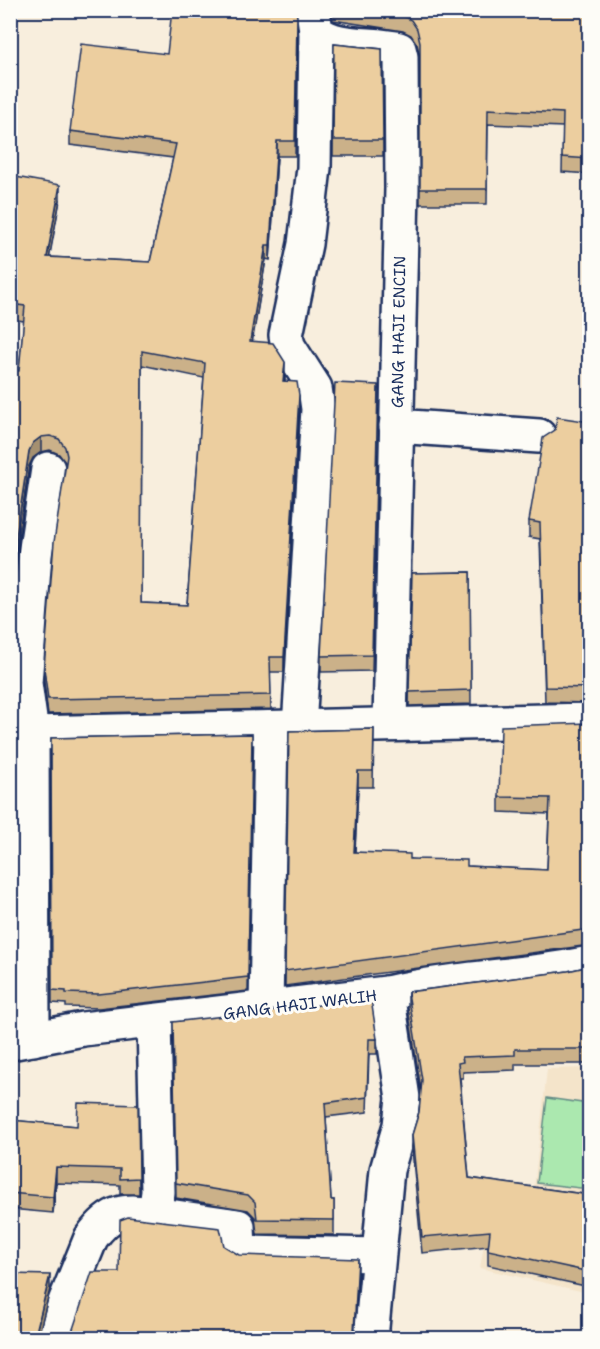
<svg xmlns="http://www.w3.org/2000/svg" width="600" height="1349" font-family="'Shantell Sans',sans-serif">
<style>
.built{fill:#f4e4ca}
.green{fill:#abe8af;stroke:#638c86;stroke-width:1.5}
.lines{fill:none;stroke-linecap:round;stroke-linejoin:round}
.minor-casing{stroke:#1b2f5e;stroke-width:38}
.minor{stroke:#fdfcf7;stroke-width:33}
.wall{fill:#cbb189;stroke:#1b2f5e;stroke-width:1.5;fill-rule:evenodd}
.shaded-wall{fill:#a5906f;stroke:#1b2f5e;stroke-width:1.5}
.building{fill:#ecce9f;stroke:#1b2f5e;stroke-width:1.5;fill-rule:evenodd}
.labels{text-anchor:middle;stroke-width:6;stroke-linejoin:round;paint-order:stroke}
.street-label{font-size:16px;fill:#1b2f5e;stroke:#fdfcf7}
</style>
<rect width="100%" height="100%" fill="#f8eedd"/>
<filter id="ink" filterUnits="userSpaceOnUse"><feTurbulence type="fractalNoise" baseFrequency=".0167" numOctaves="2"/><feDisplacementMap in="SourceGraphic" scale="12" xChannelSelector="R" yChannelSelector="G"/><feConvolveMatrix kernelMatrix="1 2 1 2 8 2 1 2 1" color-interpolation-filters="sRGB"/></filter>
<g filter="url(#ink)">
<path class="built" d="M589 1068V1293L480 1268 494 1187 534 1188 547 1069Z"/>
<path class="green" d="M547 1098 589 1104V1189L537 1183Z"/>
<g class="lines">
<g class="minor-casing">
<g id="minor">
<path d="M313 10 316 31C337 49 373 42 399 49L401 57 402 188 390 723"/>
<path d="M396 426 539 436"/>
<path d="M299 728 318 409 315 388 288 346 286 335 305 244 314 168 316 31"/>
<path d="M32 733C218 730 404 725 590 720"/>
<path d="M266 1008 271 730"/>
<path d="M154 1021 158 1192 155 1214 238 1226 239 1250 245 1252 377 1255"/>
<path d="M33 1039 32 733 25 683 35 555 48 469"/>
<path d="M10 1043 83 1029 387 993C454 977 523 977 590 963"/>
<path d="M55 1338 65 1302 91 1238C111 1210 123 1210 155 1214"/>
<path d="M371 1338 387 1170 400 1125 403 1098 387 993"/>
</g>
</g>
<use href="#minor" class="minor"/>
</g>
<g class="wall">
<path d="M331 10H590V174L562 172 563 127 488 124 487 204H420V57L417 44 411 35 403 31 333 20Z"/>
<path d="M297 32 295 156H277L270 260 266 259 252 341 285 376V381L299 410 284 672H270L271 709 48 714 44 682V668L65 464V462L59 454 50 450 41 452 33 458 29 466 16 552 19 371 24 321 10 319V176L60 200 49 257 150 262 173 158 70 145V131L167 54ZM142 365 204 378 187 605 141 603Z"/>
<path d="M334 44 382 49 383 156H333Z"/>
<path d="M378 385 372 671 321 672V656Z"/>
<path d="M590 422V703L545 702 540 539 529 537V521Z"/>
<path d="M470 572 471 704 409 706 412 573Z"/>
<path d="M10 699 14 986V1001H10Z"/>
<path d="M590 723V945L285 986 289 731 374 729 373 787H358L355 852 467 866 547 870 549 814 499 812V797Z"/>
<path d="M252 734 248 991 99 1008 66 1007V1004L52 1003 51 738Z"/>
<path d="M590 966V1064H515V1070L463 1072V1078H460L469 1178 590 1195V1287L488 1265V1246L422 1253 412 1150V1135L419 1112 421 1090 408 1008V992L568 971Z"/>
<path d="M173 1022 377 1039V1054H369L367 1112 326 1117 331 1200H334V1235L257 1234 255 1217 248 1210 176 1198Z"/>
<path d="M138 1105 139 1194H120V1185L56 1183 53 1213 10 1209V1120L77 1126Z"/>
</g>
<g class="shaded-wall">
<path d="M277 141V156L270 260V245Z"/>
<path d="M60 185V200L47 271V257Z"/>
<path d="M266 245V259L250 356V341Z"/>
<path d="M285 362V376L283 396V381Z"/>
<path d="M299 395V410L284 672V657Z"/>
<path d="M41 437V452L33 458 29 466 16 552 10 628V613L16 537 29 451 33 443Z"/>
<path d="M358 771V787L354 868V852Z"/>
<path d="M56 1167V1183L53 1213V1197Z"/>
<path d="M358 1259V1273L354 1338Z"/>
<path d="M50 1275V1289L38 1338 37 1328Z"/>
</g>
<g class="building">
<path d="M172 10H296L297 17 295 141H277L270 245H266L250 341 273 343 285 362 283 381 297 382 299 395 284 657H270L271 695 48 699 44 668 54 542 67 456 65 447 59 439 50 436 41 437 33 443 29 451 16 537 10 613V370L19 371 25 306 10 304V176L60 185 47 257 150 262 176 144 70 131 81 44 167 54ZM142 351 205 363 187 605 141 603Z"/>
<path d="M368 10H590V159L562 157 563 113 488 109 487 189H420V42L417 29 411 20 403 16Z"/>
<path d="M334 44 382 49 383 140H333Z"/>
<path d="M335 383 378 385 372 655 321 656Z"/>
<path d="M557 417 590 422V688L545 687 540 523 529 521 543 438 555 430Z"/>
<path d="M470 572 471 690 409 692 412 573Z"/>
<path d="M10 699 13 720 14 986H10Z"/>
<path d="M590 723V929L285 971 289 731 374 729 373 771H358L354 852 410 854V859L467 860V866L547 870 550 798 499 797 501 726Z"/>
<path d="M252 734 248 977 99 994 66 993V991L52 990 51 738Z"/>
<path d="M590 966V1049H515V1055L462 1057 463 1062 458 1063 469 1178 590 1195V1272L488 1250 490 1231 422 1237 412 1135 419 1112 422 1080 408 992 568 971Z"/>
<path d="M371 999 377 1039H369L367 1097 325 1103 331 1200H334V1220L257 1219 255 1202 248 1195 176 1183 173 1022Z"/>
<path d="M78 1103 138 1105 139 1178 120 1179V1169L56 1167 53 1197 10 1193V1120L77 1126Z"/>
<path d="M128 1217 220 1228 224 1246 239 1255 358 1259 354 1331 357 1338H65L68 1337 73 1329 92 1272H119L120 1220Z"/>
<path d="M10 1274 50 1275 37 1328 42 1337 45 1338H10Z"/>
</g>
</g>
<g class="labels">
<g class="street-label">
<text transform="translate(398 332) rotate(-89)" y="6">GANG HAJI ENCIN</text>
<text transform="translate(300 1004) rotate(-7)" y="6">GANG HAJI WALIH</text>
</g>
</g>
<rect width="600" height="1349" fill="none" stroke="#fdfcf7" stroke-width="36"/>
<rect x="18" y="18" width="564" height="1313" fill="none" stroke="#1b2f5e" stroke-width="2" filter="url(#ink)"/>
</svg>
